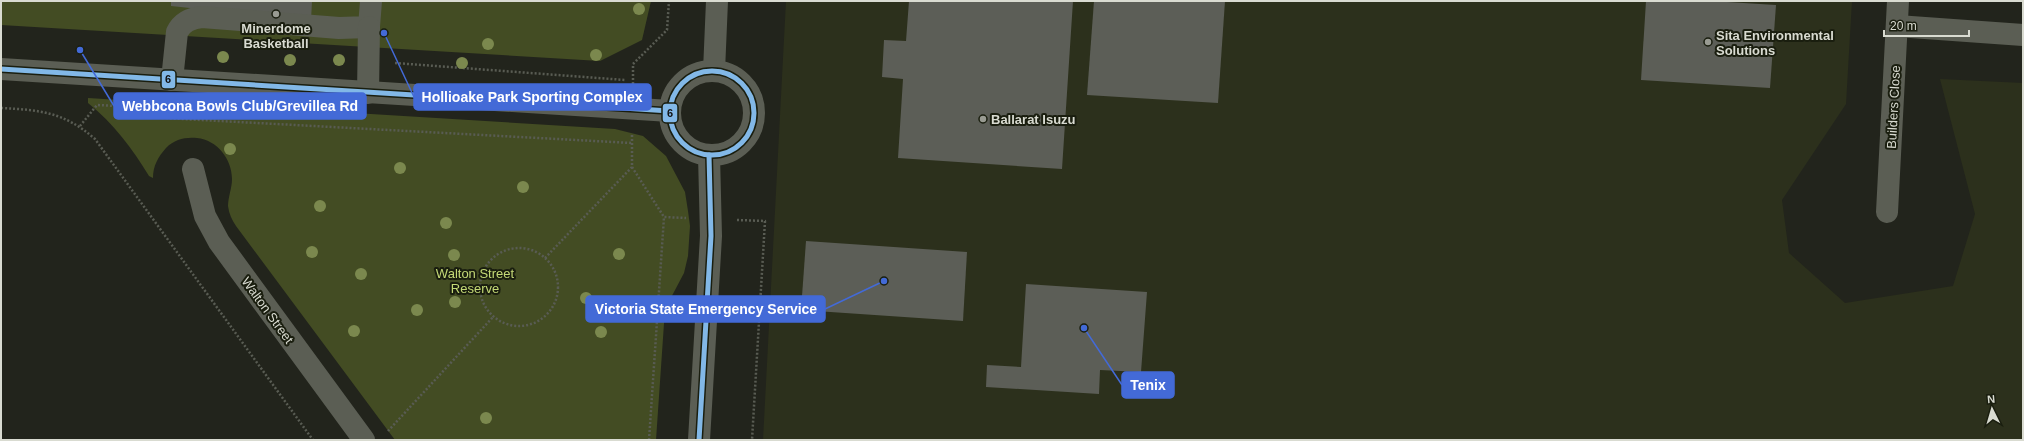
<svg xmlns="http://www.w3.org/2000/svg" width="2024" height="441" font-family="Helvetica,sans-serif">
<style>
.built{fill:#2c301c}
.green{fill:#434c23}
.building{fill:#5c5e57}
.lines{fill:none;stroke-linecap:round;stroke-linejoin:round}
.path{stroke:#595c53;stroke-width:2.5;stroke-dasharray:2 2;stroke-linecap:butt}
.minor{stroke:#5b5e54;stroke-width:22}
.bus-1-casing{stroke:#1a1e0f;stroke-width:8}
.bus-1{stroke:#82b8e7;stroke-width:5}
.tree{fill:#7b884e}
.poi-dot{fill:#999b92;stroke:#1a1e0f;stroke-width:1.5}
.labels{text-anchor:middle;stroke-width:4;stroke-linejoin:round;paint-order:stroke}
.poi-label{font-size:13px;font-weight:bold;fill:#d9dbd1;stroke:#1a1e0f;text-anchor:start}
.street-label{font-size:13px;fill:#d9dbd1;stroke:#1a1e0f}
.park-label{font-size:13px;fill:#c4d976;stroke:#1a1e0f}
.leader{fill:none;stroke:#436ad7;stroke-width:1.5}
.callout-dot{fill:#436ad7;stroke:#1a1e0f;stroke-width:1.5}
.callout{fill:#436ad7;stroke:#436ad7;stroke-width:1.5}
.callout-label{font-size:14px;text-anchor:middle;font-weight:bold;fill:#fff}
.line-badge{stroke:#1a1e0f;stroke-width:1.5}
.pale-badge-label{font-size:11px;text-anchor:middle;font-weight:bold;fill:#111}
</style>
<rect width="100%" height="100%" fill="#22241c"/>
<path class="built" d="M786 1H1852L1846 104 1782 200 1789 253 1845 303 1953 286 1975 214 1940 79 2023 83V440H763Z"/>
<g class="green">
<path d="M1 1H651L642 40 600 61 1 25Z"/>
<path d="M88 98 248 108 252 109 258 116 272 111 289 109 615 129 643 136 666 156 685 192 688 211 690 226 688 256 684 273 665 309 656 440H395L236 226C232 220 229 214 228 206 228 197 232 188 232 179 232 159 217 140 197 138 185 137 175 139 166 148 158 157 153 166 153 178L149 176C132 148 114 124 88 103Z"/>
</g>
<g class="building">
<path d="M171 1H312L311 21 171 6Z"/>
<path d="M909 1H1073L1062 169 898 158 903 79 882 77 884 40 906 41Z"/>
<path d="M1094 1H1225L1218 103 1087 95Z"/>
<path d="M1646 1H1711L1776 5 1770 88 1641 80Z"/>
<path d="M806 241 967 252 963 321 801 310Z"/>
<path d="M1026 284 1147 292 1141 372 1100 370 1099 394 986 387 987 365 1021 367Z"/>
</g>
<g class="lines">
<g class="path">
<path d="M395 63 625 80"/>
<path d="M633 84V64L667 30 669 1"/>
<path d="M1 108C40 110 64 112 95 139L313 440"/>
<path d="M80 126 97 105 116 106 126 116 632 143"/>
<path d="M632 135V167L664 217"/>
<path d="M737 220 765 221 752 440"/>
<circle cx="519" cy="287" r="39"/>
<path d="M545 258 632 167"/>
<path d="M388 431 493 317"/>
<path d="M649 440 664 217 686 218"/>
</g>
<g class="minor">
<path d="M1897 26 2023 35"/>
<path d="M1 69 670 111"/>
<path d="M714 71 717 1"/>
<circle cx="712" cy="113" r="42"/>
<path d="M172 80 177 32C182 22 191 18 202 17L339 28 369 27 371 1"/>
<path d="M368 93 369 27"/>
<path d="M193 169 205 216 219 242 364 440"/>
<path d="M1887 212 1898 1"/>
<path d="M699 440 711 236 709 155"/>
</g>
<g class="bus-1-casing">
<g id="bus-1">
<path d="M1 69 670 111"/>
<circle cx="712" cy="113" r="42"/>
<path d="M699 440 711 236 709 155"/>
</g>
</g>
<use href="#bus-1" class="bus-1"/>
</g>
<g class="tree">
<circle cx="639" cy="9" r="6"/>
<circle cx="488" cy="44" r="6"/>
<circle cx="596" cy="55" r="6"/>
<circle cx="223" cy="57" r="6"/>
<circle cx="290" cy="60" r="6"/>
<circle cx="339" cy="60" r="6"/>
<circle cx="462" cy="63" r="6"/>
<circle cx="230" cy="149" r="6"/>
<circle cx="400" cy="168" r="6"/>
<circle cx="523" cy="187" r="6"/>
<circle cx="320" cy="206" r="6"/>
<circle cx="446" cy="223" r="6"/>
<circle cx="312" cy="252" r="6"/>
<circle cx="619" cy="254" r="6"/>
<circle cx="454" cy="255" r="6"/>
<circle cx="361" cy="274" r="6"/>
<circle cx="586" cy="298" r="6"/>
<circle cx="455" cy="302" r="6"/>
<circle cx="417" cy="310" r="6"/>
<circle cx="354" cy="331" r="6"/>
<circle cx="601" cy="332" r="6"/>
<circle cx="486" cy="418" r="6"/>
</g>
<g class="poi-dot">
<circle cx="276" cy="14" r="4"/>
<circle cx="1708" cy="42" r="4"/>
<circle cx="983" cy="119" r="4"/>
</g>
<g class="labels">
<g class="poi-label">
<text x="276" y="33" text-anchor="middle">Minerdome<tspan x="276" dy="15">Basketball</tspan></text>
<text x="1716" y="40">Sita Environmental<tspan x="1716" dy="15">Solutions</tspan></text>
<text x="991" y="124">Ballarat Isuzu</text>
</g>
<g class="street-label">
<text transform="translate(1893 107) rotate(-87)" y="5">Builders Close</text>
<text transform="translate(268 310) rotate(54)" y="5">Walton Street</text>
</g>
<g class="park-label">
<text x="475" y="278">Walton Street<tspan x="475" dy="15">Reserve</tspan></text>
</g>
</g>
<path class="leader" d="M384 33L414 97M80 50L114 106M884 281L825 309M1084 328L1122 385"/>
<g class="callout-dot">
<circle cx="384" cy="33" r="4"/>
<circle cx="80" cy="50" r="4"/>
<circle cx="884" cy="281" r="4"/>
<circle cx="1084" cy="328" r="4"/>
</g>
<g class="callout">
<rect x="414" y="84" width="237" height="26" rx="4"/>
<rect x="114" y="93" width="252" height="26" rx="4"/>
<rect x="586" y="296" width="239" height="26" rx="4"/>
<rect x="1122" y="372" width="52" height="26" rx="4"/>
</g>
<g class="callout-label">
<text x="532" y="102">Hollioake Park Sporting Complex</text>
<text x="240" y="111">Webbcona Bowls Club/Grevillea Rd</text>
<text x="706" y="314">Victoria State Emergency Service</text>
<text x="1148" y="390">Tenix</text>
</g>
<g class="line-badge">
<rect x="161" y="70" width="15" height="19" rx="4" fill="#82b8e7"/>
<rect x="662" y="103" width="16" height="20" rx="4" fill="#82b8e7"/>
</g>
<g class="pale-badge-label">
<text x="168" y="83">6</text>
<text x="670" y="117">6</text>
</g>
<rect width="2024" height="441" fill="none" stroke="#d9dbd1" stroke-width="4"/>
<g transform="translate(1992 409) rotate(355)" stroke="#1a1e0f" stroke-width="3" paint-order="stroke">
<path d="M0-3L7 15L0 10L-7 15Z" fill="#d9dbd1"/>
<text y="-6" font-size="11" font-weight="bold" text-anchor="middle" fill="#d9dbd1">N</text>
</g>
<path d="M1884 30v6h85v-6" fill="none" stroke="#d9dbd1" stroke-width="2"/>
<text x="1890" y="30" font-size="12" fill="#d9dbd1" stroke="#1a1e0f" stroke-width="3" paint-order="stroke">20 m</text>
</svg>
